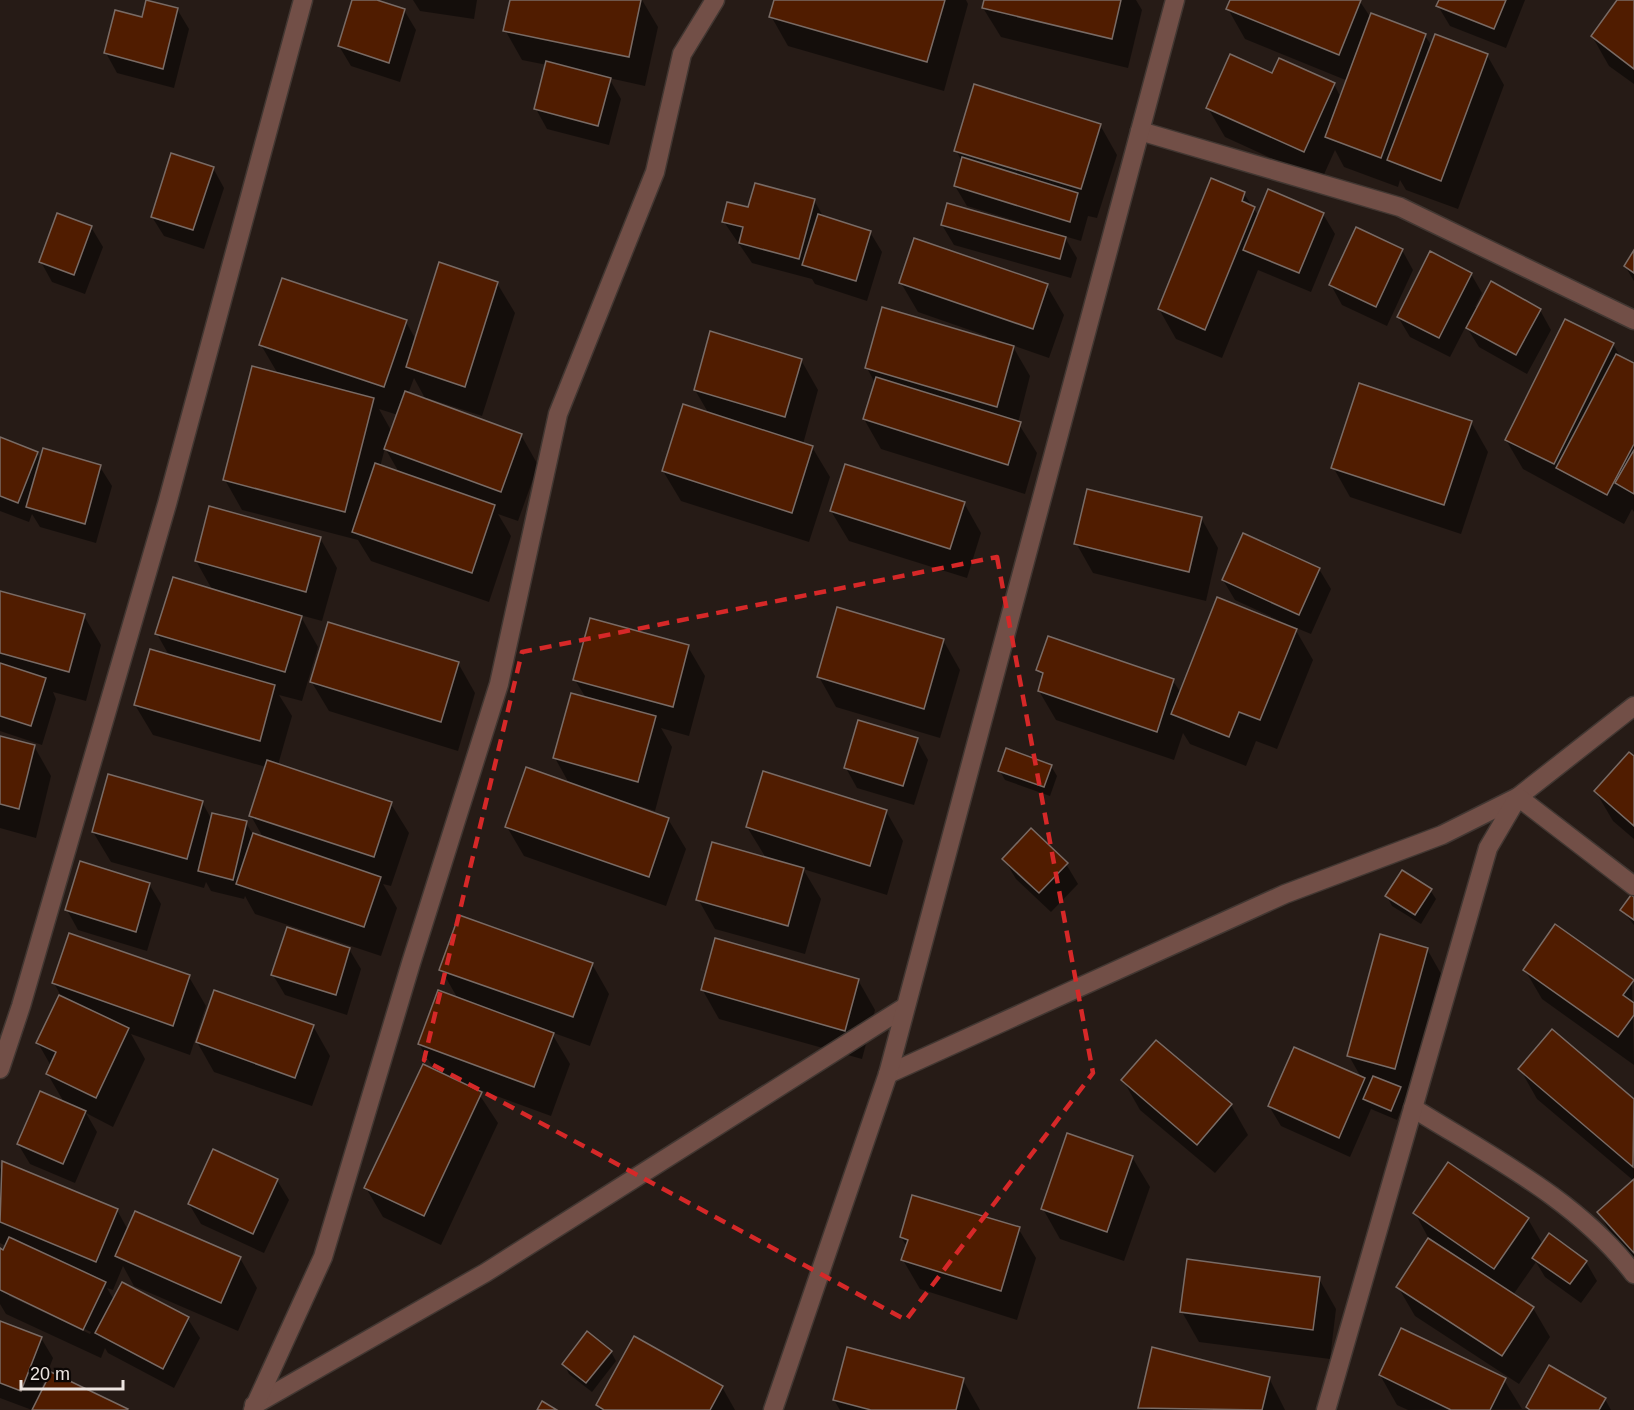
<svg xmlns="http://www.w3.org/2000/svg" width="1634" height="1410" font-family="Helvetica,sans-serif">
<style>
.shadow{fill:#0007;fill-rule:evenodd}
.building{fill:#501c00;stroke:#796b65;stroke-width:1.5}
.lines{fill:none;stroke-linecap:round;stroke-linejoin:round}
.minor-casing{stroke:#423732;stroke-width:21}
.minor{stroke:#724f47;stroke-width:18}
.marked{fill:none;stroke:#d62828;stroke-width:4.5;stroke-dasharray:12 8;stroke-linejoin:round}
</style>
<rect width="100%" height="100%" fill="#261b16"/>
<g class="shadow">
<path d="M353 0H372L404 10 416 30 400 82 351 66 339 46Z"/>
<path d="M413 0H477L474 19 420 11Z"/>
<path d="M511 0H642L658 27 645 86 609 78 621 99 609 145 547 129 536 109 547 65 522 60 505 30Z"/>
<path d="M776 0H966L968 4 944 91 788 46 771 16Z"/>
<path d="M985 0H1136L1142 10 1128 68 1001 37 983 8Z"/>
<path d="M1231 0H1359L1371 18 1425 36 1432 46 1487 55 1504 85 1458 209 1406 190 1400 180 1398 187 1344 167 1335 150 1321 181 1225 137 1208 108 1273 75 1334 84 1341 98 1348 81 1245 39 1228 9Z"/>
<path d="M1440 0H1525L1506 48 1450 26 1438 6Z"/>
<path d="M1619 0H1634V84L1609 66 1592 36Z"/>
<path d="M177 9 189 29 174 88 117 73 106 53 143 19Z"/>
<path d="M1100 125 1117 155 1097 218 1088 216 1081 241 1064 236 1077 258 1071 278 954 245 942 225H1020V222L967 206 955 186 962 162 956 150Z"/>
<path d="M213 168 224 188 204 249 164 236 152 217Z"/>
<path d="M1244 194 1258 215 1323 214 1335 234 1311 292 1258 270 1222 358 1176 339 1159 309Z"/>
<path d="M814 200 824 218 870 232 882 252 867 301 815 284 812 279 752 263 724 222 749 209Z"/>
<path d="M91 227 103 247 85 294 52 282 41 262Z"/>
<path d="M1402 250 1413 270 1387 326 1342 305 1331 285Z"/>
<path d="M1634 252V281L1625 266Z"/>
<path d="M1471 274 1482 293 1475 307 1540 310 1551 330 1527 374 1479 347 1466 326 1450 357 1410 337 1398 317Z"/>
<path d="M497 283 515 313 482 416 427 398 426 400 414 378 408 394 521 435 538 465 518 521 498 514 511 536 489 602 371 561 358 540 242 510 225 480 278 374 261 345 406 322 416 340ZM379 409 398 415 392 432ZM385 448 400 474 380 467Z"/>
<path d="M901 283 1047 286 1064 315 1049 358 1012 345 1030 376 1018 423 1037 453 1025 494 881 449 864 419 875 383 867 368 986 339 987 336 918 312Z"/>
<path d="M1565 321 1613 344 1621 358 1634 365V512L1632 509 1624 524 1523 469 1506 440Z"/>
<path d="M801 360 818 390 803 444 812 447 830 477 809 542 681 501 663 471 709 414 695 390Z"/>
<path d="M1471 422 1488 452 1461 534 1350 497 1333 467Z"/>
<path d="M0 438 37 453 41 460 100 467 112 486 96 543 40 527 32 514 29 522 0 511Z"/>
<path d="M964 503 981 533 967 578 849 541 831 511Z"/>
<path d="M1201 518 1218 548 1206 601 1093 573 1076 543Z"/>
<path d="M320 538 337 568 322 621 300 615 318 647 302 701 279 695 292 716 278 765 391 804 409 833 391 886 383 884 397 908 381 956 255 914 245 896 244 899 211 891 206 882 204 888 111 862 93 832 202 802 212 820 246 823 254 836 264 839 251 816 266 767 153 735 135 705 170 657 157 634 213 591 196 561Z"/>
<path d="M1319 569 1331 589 1311 634 1294 627 1313 660 1277 749 1256 741 1246 766 1190 744 1183 733 1174 760 1056 720 1039 691 1043 679 1038 670 1173 681 1181 693 1287 624 1235 600 1223 580Z"/>
<path d="M0 593 84 616 101 645 86 701 53 692 56 699 42 745 0 731Z"/>
<path d="M943 640 960 670 940 738 836 707 819 677Z"/>
<path d="M688 647 705 676 689 736 661 728 672 747 655 811 640 806V809L668 819 686 849 666 906 524 856 507 827 570 785 555 758 586 698 575 680Z"/>
<path d="M458 663 475 693 458 751 329 711 311 681Z"/>
<path d="M0 738 34 746 51 776 36 838 0 828Z"/>
<path d="M917 740 928 760 914 805 857 788 846 768Z"/>
<path d="M1634 758V839L1613 821 1596 792Z"/>
<path d="M1051 766 1057 776 1050 796 1005 780 1000 771Z"/>
<path d="M886 811 903 841 887 895 803 869 821 899 805 954 715 929 698 899 766 858 747 827Z"/>
<path d="M1004 859 1066 864 1078 884 1051 912 1016 879Z"/>
<path d="M149 884 161 904 147 951 78 930 67 910Z"/>
<path d="M1430 890 1436 899 1421 924 1392 906 1387 896Z"/>
<path d="M1634 899V925L1622 910Z"/>
<path d="M349 949 361 969 347 1015 285 995 273 975Z"/>
<path d="M1427 949 1444 979 1411 1098 1406 1097 1397 1120 1371 1109 1350 1157 1281 1126 1269 1106 1362 1079 1349 1056Z"/>
<path d="M592 964 609 994 590 1046 551 1032 570 1064 551 1116 475 1088 498 1123 441 1245 383 1217 366 1188 435 1071 419 1044 458 999 441 969Z"/>
<path d="M1525 970 1632 981 1634 1065 1542 999Z"/>
<path d="M189 977 206 1006 190 1055 131 1034 145 1059 113 1127 86 1113 97 1132 75 1183 30 1164 18 1144 65 1104 47 1073 51 1066 38 1043 62 998 54 983Z"/>
<path d="M858 980 875 1010 862 1059 719 1019 702 989Z"/>
<path d="M313 1026 330 1056 312 1106 214 1072 197 1042Z"/>
<path d="M1552 1031 1634 1101V1262L1616 1242 1599 1213 1634 1181 1537 1099 1520 1069Z"/>
<path d="M1123 1080 1231 1105 1248 1135 1215 1173 1140 1110Z"/>
<path d="M1132 1157 1150 1187 1124 1261 1060 1239 1043 1209Z"/>
<path d="M3 1163 117 1210 128 1230 240 1258 257 1288 238 1331 134 1286 123 1266 113 1290 107 1288 114 1300 188 1319 200 1338 174 1388 108 1353 105 1348 101 1358 6 1314 0 1304V1250L4 1252 6 1246 0 1243V1170ZM9 1293 91 1332 90 1334 9 1296Z"/>
<path d="M277 1180 289 1200 264 1253 201 1224 189 1204Z"/>
<path d="M1415 1213 1528 1219 1543 1245 1586 1262 1597 1281 1581 1303 1545 1277 1536 1262 1513 1295 1533 1308 1550 1337 1519 1384 1415 1316 1398 1287 1429 1239Z"/>
<path d="M1018 1228 1036 1258 1017 1320 920 1289 903 1260 907 1247 901 1237Z"/>
<path d="M1319 1279 1336 1309 1330 1359 1199 1342 1182 1312Z"/>
<path d="M0 1322 41 1338 53 1358 38 1397 126 1410H32L0 1398Z"/>
<path d="M611 1352 616 1361 592 1392 569 1374 564 1364Z"/>
<path d="M1380 1375 1504 1380 1522 1409 1408 1410 1397 1405Z"/>
<path d="M1269 1378 1285 1410H1140L1139 1408Z"/>
<path d="M963 1380 980 1410H840L834 1400Z"/>
<path d="M722 1387 735 1410H600L597 1405Z"/>
<path d="M1605 1399 1611 1410H1529L1528 1407Z"/>
</g>
<g class="building">
<path d="M146 0 178 8 163 69 104 53 115 10 142 17Z"/>
<path d="M352 0H377L405 9 389 63 338 46Z"/>
<path d="M510 0H641L629 57 503 31Z"/>
<path d="M774 0H945L927 62 769 17Z"/>
<path d="M984 0H1121L1112 39 982 8Z"/>
<path d="M1230 0H1361L1339 55 1226 9Z"/>
<path d="M1439 0H1506L1494 29 1436 6Z"/>
<path d="M1617 0H1634V69L1591 36Z"/>
<path d="M1371 13 1426 34 1381 158 1325 137Z"/>
<path d="M1435 34 1488 54 1441 181 1387 160Z"/>
<path d="M1230 54 1272 73 1279 58 1335 83 1304 152 1206 108Z"/>
<path d="M546 61 611 78 598 126 534 109Z"/>
<path d="M974 84 1101 124 1081 189 954 151Z"/>
<path d="M171 153 214 167 193 230 151 217Z"/>
<path d="M962 157 1078 193 1070 222 954 186Z"/>
<path d="M1211 178 1245 192 1242 201 1255 207 1205 330 1158 309Z"/>
<path d="M755 183 815 199 799 259 739 243 743 227 722 222 727 202 748 207Z"/>
<path d="M1268 189 1324 213 1299 273 1243 250Z"/>
<path d="M947 203 1066 237 1060 259 941 225Z"/>
<path d="M57 213 92 226 74 275 39 262Z"/>
<path d="M818 214 871 231 856 281 802 265Z"/>
<path d="M1356 227 1403 249 1376 307 1329 285Z"/>
<path d="M914 238 1048 284 1033 329 899 283Z"/>
<path d="M1634 250V273L1624 266Z"/>
<path d="M1430 251 1472 273 1439 338 1397 317Z"/>
<path d="M439 262 498 282 465 387 406 367Z"/>
<path d="M282 278 407 320 384 387 259 345Z"/>
<path d="M1491 281 1541 309 1516 355 1466 328Z"/>
<path d="M882 307 1014 346 997 407 865 368Z"/>
<path d="M1565 319 1614 343 1554 464 1505 440Z"/>
<path d="M710 331 802 359 785 417 694 390Z"/>
<path d="M1616 354 1634 363V444L1607 495 1556 468Z"/>
<path d="M252 366 374 398 345 512 223 480Z"/>
<path d="M876 377 1021 422 1008 465 863 419Z"/>
<path d="M1359 383 1472 421 1444 505 1331 468Z"/>
<path d="M405 391 522 434 501 492 384 449Z"/>
<path d="M683 404 813 446 792 513 662 471Z"/>
<path d="M0 437 38 452 18 503 0 496Z"/>
<path d="M43 448 101 465 85 524 26 507Z"/>
<path d="M1634 450V494L1615 483Z"/>
<path d="M375 463 495 505 472 573 352 532Z"/>
<path d="M845 464 965 502 950 549 830 511Z"/>
<path d="M1087 489 1202 517 1189 572 1074 544Z"/>
<path d="M209 506 321 537 306 592 195 561Z"/>
<path d="M1243 533 1320 568 1299 615 1222 580Z"/>
<path d="M173 577 302 616 285 672 155 634Z"/>
<path d="M0 591 85 614 69 672 0 653Z"/>
<path d="M1217 597 1297 629 1260 720 1239 712 1229 737 1171 714Z"/>
<path d="M837 607 944 639 924 709 817 677Z"/>
<path d="M590 618 689 645 673 707 573 680Z"/>
<path d="M328 622 459 662 441 722 310 682Z"/>
<path d="M1048 636 1174 679 1157 732 1038 691 1043 673 1036 670Z"/>
<path d="M150 649 275 685 260 741 134 705Z"/>
<path d="M0 663 46 678 31 726 0 716Z"/>
<path d="M571 693 656 716 638 782 553 758Z"/>
<path d="M858 720 918 738 903 786 844 768Z"/>
<path d="M0 736 35 745 19 809 0 804Z"/>
<path d="M1006 748 1052 765 1044 787 998 771Z"/>
<path d="M1629 752 1634 756V826L1594 791Z"/>
<path d="M267 760 392 802 374 857 249 816Z"/>
<path d="M526 767 669 818 649 877 505 827Z"/>
<path d="M763 771 887 810 870 866 746 827Z"/>
<path d="M108 774 203 801 187 859 92 832Z"/>
<path d="M212 813 247 821 233 880 198 871Z"/>
<path d="M1031 828 1068 863 1039 893 1002 859Z"/>
<path d="M253 833 381 877 364 927 236 884Z"/>
<path d="M712 842 804 868 788 926 696 900Z"/>
<path d="M80 861 150 883 136 932 65 910Z"/>
<path d="M1402 870 1432 889 1415 915 1385 896Z"/>
<path d="M1631 895 1634 897V920L1620 910Z"/>
<path d="M459 915 593 963 573 1017 439 970Z"/>
<path d="M1555 924 1634 980 1623 995 1634 1003V1015L1618 1037 1523 970Z"/>
<path d="M287 927 350 948 336 995 271 975Z"/>
<path d="M69 933 190 975 173 1026 52 983Z"/>
<path d="M1380 934 1428 948 1395 1069 1347 1056Z"/>
<path d="M715 938 859 979 845 1031 701 990Z"/>
<path d="M214 990 314 1025 295 1078 196 1042Z"/>
<path d="M438 990 554 1033 534 1087 418 1044Z"/>
<path d="M59 995 129 1028 96 1098 46 1074 56 1052 36 1043Z"/>
<path d="M1552 1029 1634 1099 1633 1167 1518 1069Z"/>
<path d="M1156 1040 1232 1104 1197 1145 1121 1080Z"/>
<path d="M1294 1047 1365 1078 1339 1138 1268 1106Z"/>
<path d="M423 1064 482 1092 424 1216 364 1188Z"/>
<path d="M1373 1076 1401 1087 1391 1111 1363 1099Z"/>
<path d="M40 1091 86 1111 63 1164 17 1144Z"/>
<path d="M1067 1133 1133 1156 1107 1232 1041 1209Z"/>
<path d="M213 1149 278 1179 253 1234 188 1204Z"/>
<path d="M2 1161 118 1209 96 1262 0 1222Z"/>
<path d="M1448 1162 1529 1218 1494 1269 1413 1213Z"/>
<path d="M1634 1179V1253L1597 1212Z"/>
<path d="M912 1195 1020 1227 1001 1291 901 1260 908 1240 900 1237Z"/>
<path d="M135 1211 241 1257 221 1303 115 1256Z"/>
<path d="M1549 1233 1587 1261 1570 1284 1532 1258Z"/>
<path d="M9 1237 106 1282 83 1330 0 1290V1248L3 1250Z"/>
<path d="M1428 1238 1534 1307 1502 1356 1396 1287Z"/>
<path d="M1187 1259 1320 1277 1313 1330 1180 1312Z"/>
<path d="M122 1282 189 1317 163 1369 95 1333Z"/>
<path d="M0 1321 42 1337 21 1391 0 1383Z"/>
<path d="M1401 1328 1506 1378 1490 1410H1451L1379 1375Z"/>
<path d="M587 1331 612 1351 586 1383 562 1364Z"/>
<path d="M634 1336 723 1386 710 1410H604L596 1405Z"/>
<path d="M847 1347 964 1378 956 1410H871L833 1400Z"/>
<path d="M1152 1347 1270 1377 1262 1410 1138 1408Z"/>
<path d="M1549 1365 1606 1398 1599 1410H1530L1526 1407Z"/>
<path d="M51 1372 128 1409 127 1410H32Z"/>
<path d="M542 1401 557 1410H537Z"/>
</g>
<g class="lines">
<g class="minor-casing">
<g id="minor">
<path d="M1140 131 1400 207 1634 320"/>
<path d="M0 1069 21 1006 167 504 303 0"/>
<path d="M888 1074 1285 894 1442 835 1518 797 1634 706"/>
<path d="M1413 1108C1490 1156 1578 1200 1634 1274"/>
<path d="M254 1405 485 1273 905 1007"/>
<path d="M253 1410 323 1257 411 963 499 684 558 414 655 172 682 54 715 0"/>
<path d="M773 1410 888 1074 1175 0"/>
<path d="M1326 1410 1488 848 1518 797 1634 886"/>
</g>
</g>
<use href="#minor" class="minor"/>
</g>
<path class="marked" d="M997 557 1093 1073 906 1320 424 1060 522 652Z"/>
<path d="M21 1380v9h102v-9" fill="none" stroke="#ede5e1" stroke-width="3"/>
<text x="30" y="1380" font-size="18" fill="#ede5e1" stroke="#0c0705" stroke-width="4.5" paint-order="stroke">20 m</text>
</svg>
